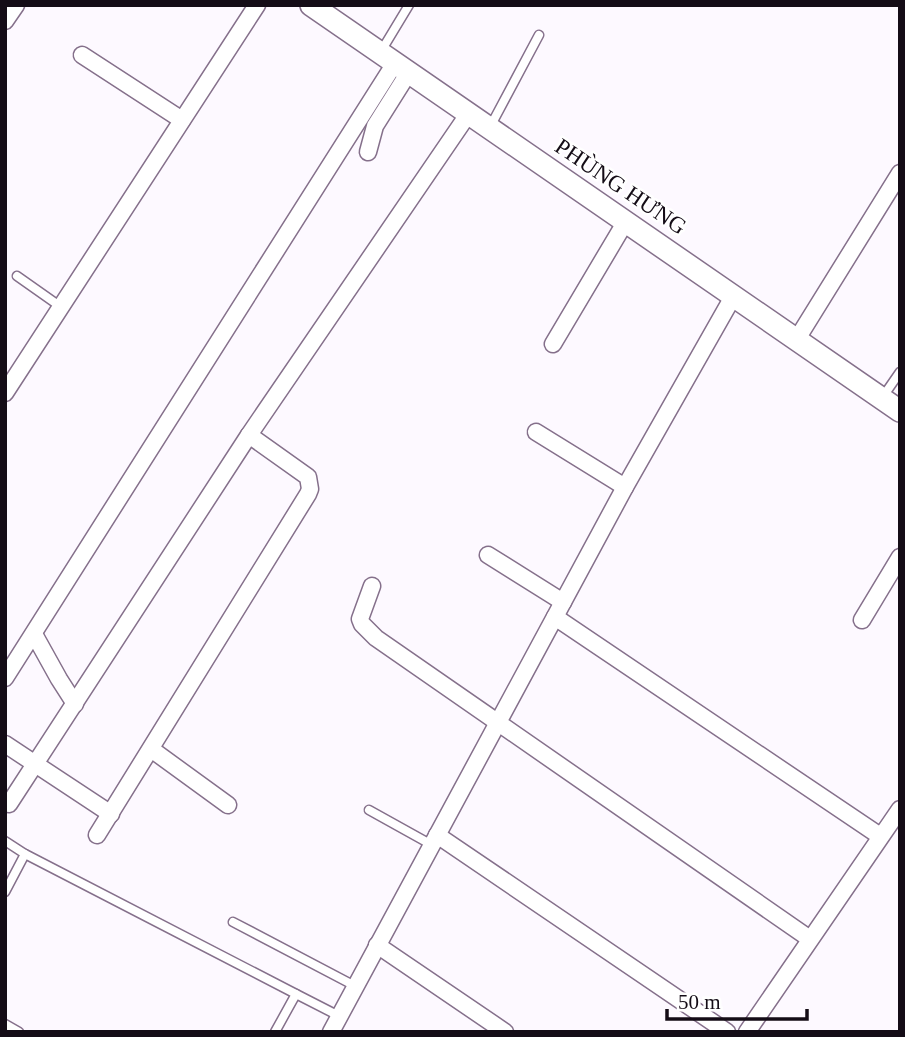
<svg xmlns="http://www.w3.org/2000/svg" width="905" height="1037" font-family="Georgia,serif">
<style>
.lines{fill:none;stroke-linecap:round;stroke-linejoin:round}
.lane-casing{stroke:#85708b;stroke-width:11}
.street-casing{stroke:#85708b;stroke-width:19}
.secondary-casing{stroke:#85708b;stroke-width:24}
.lane{stroke:#fff;stroke-width:8}
.street{stroke:#fff;stroke-width:16}
.secondary{stroke:#fff;stroke-width:21}
.labels{text-anchor:middle;stroke-width:5;stroke-linejoin:round;paint-order:stroke}
.street-label{font-size:23px;fill:#140c16;stroke:#fff}
</style>
<rect width="100%" height="100%" fill="#fdf9ff"/>
<g class="lines">
<g class="lane-casing">
<g id="lane">
<path d="M380 53 409 5"/>
<path d="M490 127 539 35"/>
<path d="M17 276 61 307"/>
<path d="M882 398 900 372"/>
<path d="M369 810 432 845"/>
<path d="M5 841 25 854 5 892"/>
<path d="M25 854 296 994"/>
<path d="M233 922 355 986"/>
<path d="M5 1024 19 1032"/>
<path d="M275 1032 296 994 339 1016"/>
</g>
</g>
<g class="street-casing">
<g id="street">
<path d="M5 21 16 5"/>
<path d="M82 55 182 120"/>
<path d="M368 152 375 126 409 72"/>
<path d="M797 339 900 173"/>
<path d="M553 344 626 221"/>
<path d="M5 393 257 5"/>
<path d="M536 432 625 487"/>
<path d="M488 555 563 602"/>
<path d="M372 586 360 619 362 624 376 638 810 939"/>
<path d="M555 617 880 836"/>
<path d="M862 620 900 557"/>
<path d="M34 634 59 679 75 704"/>
<path d="M5 678 395 63"/>
<path d="M5 744 111 814"/>
<path d="M151 749 228 805"/>
<path d="M9 804 249 435 469 113"/>
<path d="M97 835 308 494 310 489 308 477 249 435"/>
<path d="M437 835 727 1032"/>
<path d="M377 945 505 1032"/>
<path d="M331 1032 625 487 734 295"/>
<path d="M747 1032 900 809"/>
</g>
</g>
<g class="secondary-casing">
<path id="secondary" d="M311 5 900 411"/>
</g>
<use href="#lane" class="lane"/>
<use href="#street" class="street"/>
<use href="#secondary" class="secondary"/>
</g>
<g class="labels">
<g class="street-label">
<text transform="translate(621 186) rotate(34)" y="8">PHÙNG HƯNG</text>
</g>
</g>
<rect width="905" height="1037" fill="none" stroke="#140c16" stroke-width="14"/>
<path d="M667 1009v10h140v-10" fill="none" stroke="#140c16" stroke-width="3.5"/>
<text x="678" y="1009" font-size="21" fill="#140c16" stroke="#ffffff" stroke-width="5" paint-order="stroke">50 m</text>
</svg>
